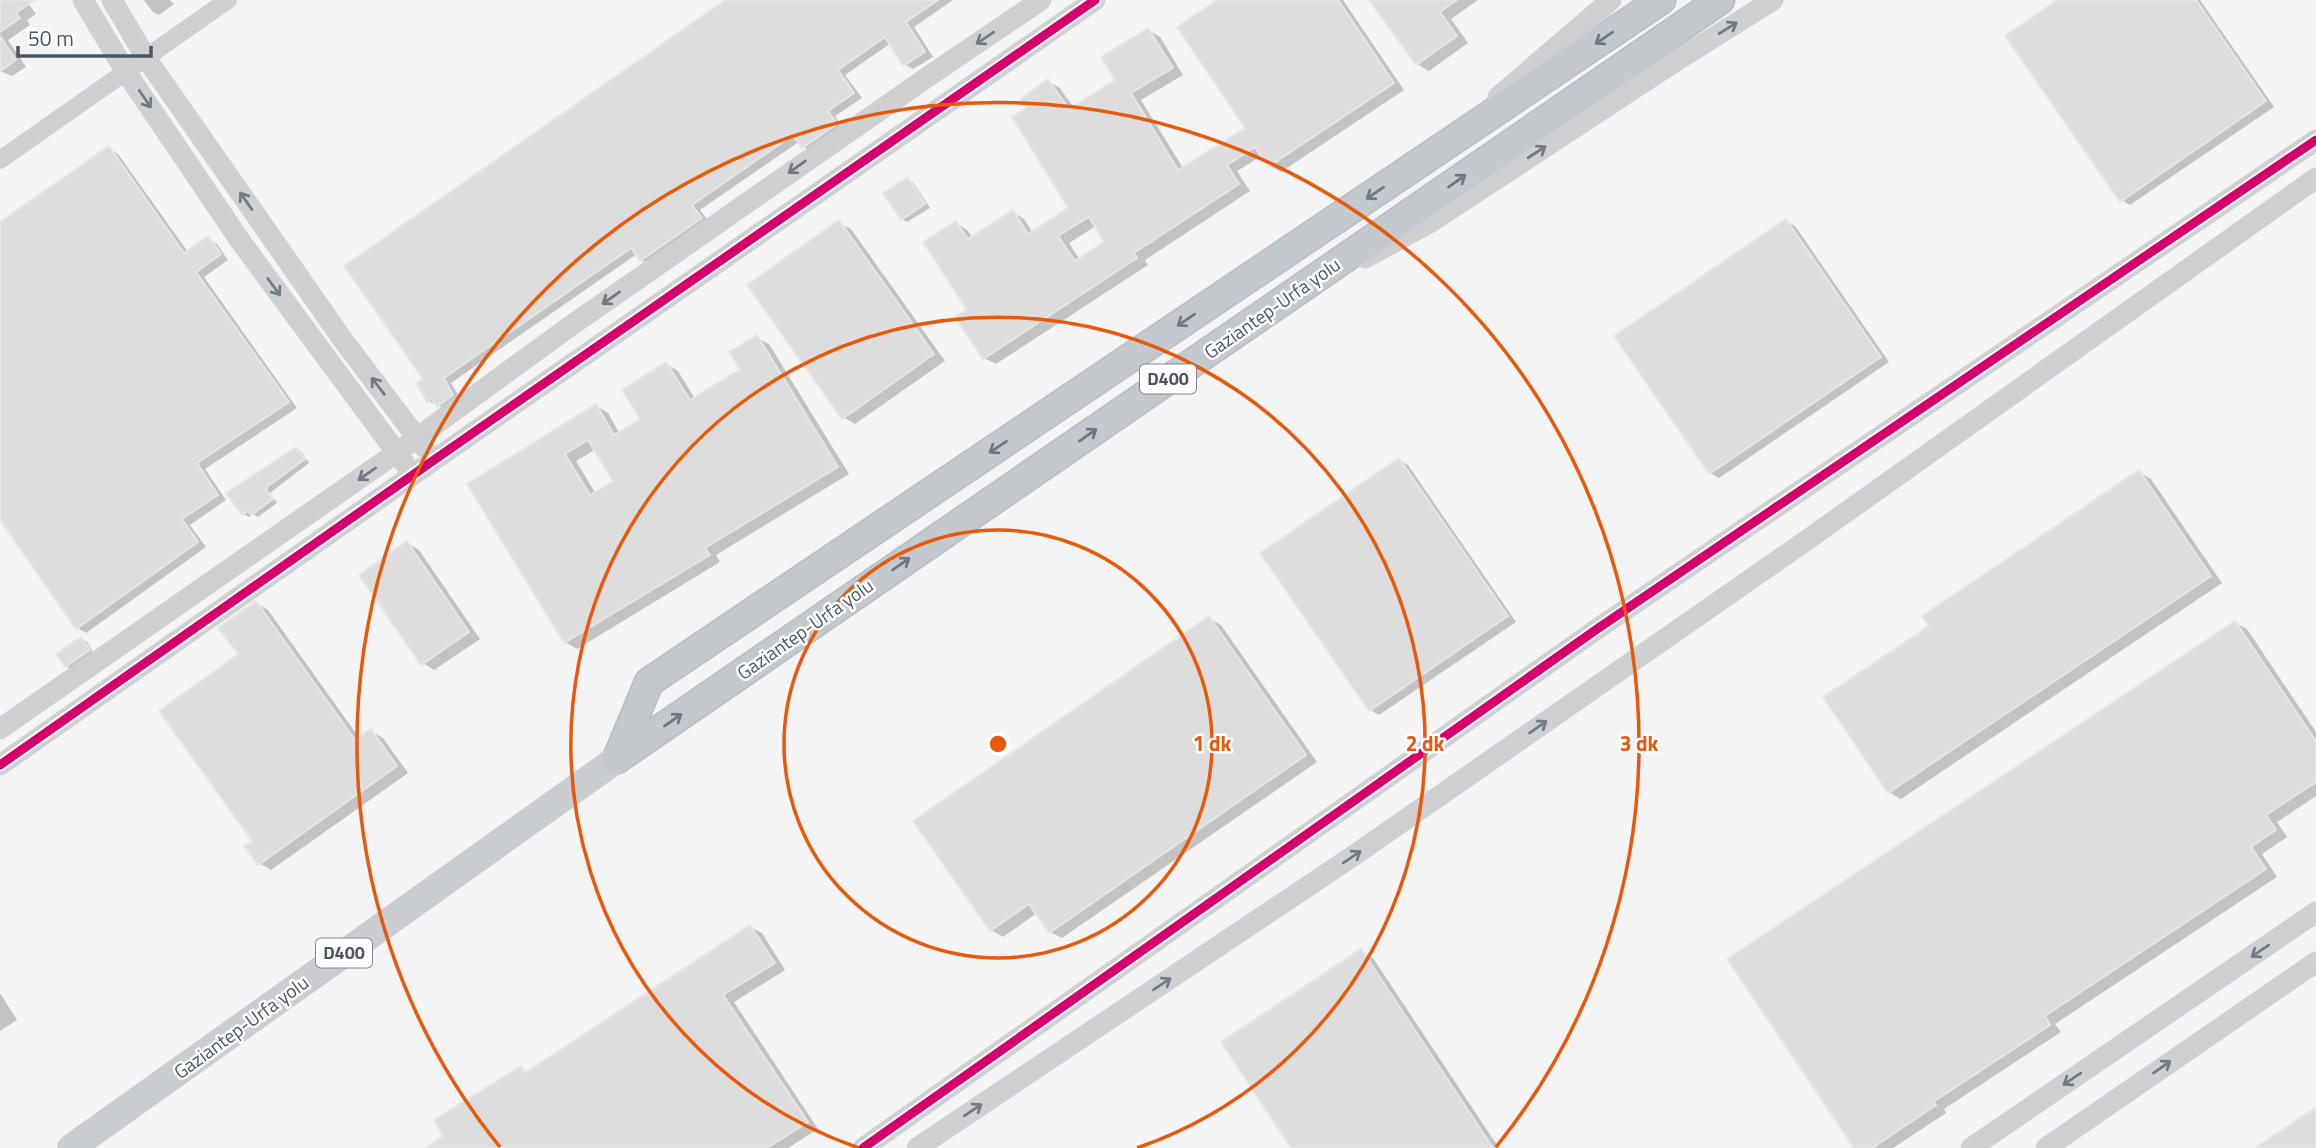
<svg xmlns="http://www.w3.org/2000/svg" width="2316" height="1148" font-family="'Titillium Web',sans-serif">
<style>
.shadow{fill:#0003;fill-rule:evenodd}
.building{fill:#ddddde;stroke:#e5e6e7;stroke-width:2;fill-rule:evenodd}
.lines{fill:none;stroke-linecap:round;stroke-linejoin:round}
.trunk-casing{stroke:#b9bec3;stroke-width:31}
.minor{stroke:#ced0d2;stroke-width:18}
.tertiary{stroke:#ced0d2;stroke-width:21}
.primary{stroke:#caced1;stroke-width:28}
.trunk{stroke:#c4c9cd;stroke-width:28}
.cycleway-casing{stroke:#fff;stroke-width:13}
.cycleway{stroke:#d6006c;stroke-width:9}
.oneway{stroke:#727b83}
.oneway2{stroke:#6f7881}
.ring{fill:none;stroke:#e8590c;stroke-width:3.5}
.labels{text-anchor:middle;stroke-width:5;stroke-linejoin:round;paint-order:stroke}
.shield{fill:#fff;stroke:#808990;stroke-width:2}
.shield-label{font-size:18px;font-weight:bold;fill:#4a5661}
.street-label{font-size:19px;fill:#4a5661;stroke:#fff}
.centre{fill:#e8590c;stroke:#fff;stroke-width:3.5}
.ring-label{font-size:21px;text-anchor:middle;font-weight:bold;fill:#e8590c;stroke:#fff;stroke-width:5;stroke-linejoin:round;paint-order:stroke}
</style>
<rect width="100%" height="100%" fill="#f4f4f4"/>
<g class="shadow">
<path d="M0 0H26L36 14 27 20 30 25 8 40 26 67 12 76 0 71Z"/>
<path d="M144 0H170L174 4 159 15 153 12Z"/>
<path d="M728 0H953L914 27 933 57 913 69 904 64 891 43 845 75 862 98 835 116 844 130 812 152 804 147 800 141 700 210 710 223 650 265 641 260 637 254 451 383 461 400 447 410 428 401 426 379Z"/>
<path d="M1221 0H1343L1404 90 1281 172 1270 166 1263 155 1237 171 1250 191 1145 260 1148 265 996 364 984 358 969 310 956 223 967 230 973 238 1013 212 1024 219 1033 233 1070 209 1029 108 1048 81 1060 88 1074 108 1118 81 1148 30 1160 37 1183 75 1141 100 1183 168 1248 129ZM1096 226 1107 243 1080 260 1069 243Z"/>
<path d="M1372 0H1478L1451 19 1468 43 1429 71 1417 64Z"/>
<path d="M2060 0H2200L2274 107 2130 205 2121 200Z"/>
<path d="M109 148 118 154 188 252 208 239 217 244 228 260 204 277 297 408 205 469 226 500 190 525 206 547 86 633 77 628 0 517V224Z"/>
<path d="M908 179 913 182 930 208 907 222 902 219Z"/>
<path d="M1786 221 1795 226 1889 362 1719 478 1710 473Z"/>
<path d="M839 223 851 229 945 361 855 424 843 417Z"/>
<path d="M757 338 769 344 849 474 716 555 720 562 577 649 565 642 470 485 596 406 608 413 620 434 642 420 666 364 678 371 695 399 742 370ZM596 449 616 482 596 494 576 461Z"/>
<path d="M296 449 302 452 309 463 270 493 277 503 258 517 253 514 249 517 244 514 229 494Z"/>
<path d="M1399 460 1408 465 1516 622 1379 715 1370 710Z"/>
<path d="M2139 472 2151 479 2222 583 1901 799 1889 792 1931 626Z"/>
<path d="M407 543 419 550 480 639 434 670 423 663Z"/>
<path d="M256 603 268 610 360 739 371 731 383 738 408 773 271 870 259 863 254 841 240 655Z"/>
<path d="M1209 618 1221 625 1317 762 1062 938 1050 932 1037 913 1003 937 991 930Z"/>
<path d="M2235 623 2247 629 2316 732V796L2277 822 2287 837 2262 854 2277 877 2055 1024 2061 1032 1944 1109 1946 1113 1893 1148H1856Z"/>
<path d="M81 639 87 642 94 653 71 669 66 666Z"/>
<path d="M750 927 762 933 785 970 734 1002 818 1129 788 1148H429L446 1136 521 1068 528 1073Z"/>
<path d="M1361 952 1373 958 1499 1148H1294Z"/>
<path d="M0 993 17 1020 0 1031Z"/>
</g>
<g class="building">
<path d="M0 0H34L16 13 20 18 0 32Z"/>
<path d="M725 0H938L906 22 925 52 903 66 885 37 838 70 854 93 828 111 837 124 802 148 793 135 692 205 702 218 640 261 631 248 444 378 453 395 437 407 432 399 427 402 416 383 423 379 344 266Z"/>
<path d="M1217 0H1338L1394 83 1268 167 1255 147 1227 165 1239 184 1134 253 1137 258 983 359 955 317 967 310 923 242 956 221 968 239 1013 210 1028 234 1068 208 1012 117 1027 108 1021 99 1048 79 1069 109 1115 80 1101 57 1148 28 1173 68 1131 93 1178 170 1245 128 1177 27ZM1089 217 1104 242 1075 261 1058 236Z"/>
<path d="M1369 0H1457L1440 12 1457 36 1416 65Z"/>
<path d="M2057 0H2196L2266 101 2120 202 2005 36Z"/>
<path d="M0 36 16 60 0 71Z"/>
<path d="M109 146 184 253 208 236 221 254 196 272 289 402 197 463 218 495 182 519 198 542 76 629 0 520V222Z"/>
<path d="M908 177 925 204 901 220 883 193Z"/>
<path d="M1786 219 1881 357 1709 474 1614 336Z"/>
<path d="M839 220 934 354 842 419 747 285Z"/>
<path d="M757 335 838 467 705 548 710 555 564 643 467 484 596 404 614 435 640 419 622 390 666 362 690 400 740 369 729 352ZM588 440 613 481 590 495 565 454Z"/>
<path d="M296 447 305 459 268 486 266 489 273 499 251 515 248 511 242 515 226 493Z"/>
<path d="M1399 458 1508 616 1369 711 1260 553Z"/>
<path d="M2139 470 2211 576 1888 793 1823 697 1929 626 1922 616Z"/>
<path d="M407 541 469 632 421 665 359 575Z"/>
<path d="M256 601 355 740 371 729 397 766 258 865 244 846 252 841 159 711 238 654 218 628Z"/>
<path d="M1209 616 1306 755 1049 933 1029 904 990 931 913 821Z"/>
<path d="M2235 621 2316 741V782L2266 815 2276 830 2251 847 2266 869 2045 1016 2050 1025 1933 1102 1936 1105 1872 1148H1854L1727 959Z"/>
<path d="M81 637 90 650 65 667 56 654Z"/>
<path d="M750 925 775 963 723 995 808 1122 767 1148H426L443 1136 434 1120 521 1066 525 1073Z"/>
<path d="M1361 949 1493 1148H1291L1221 1042Z"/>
<path d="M2316 1107V1148H2255Z"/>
</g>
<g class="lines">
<g class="trunk-casing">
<g id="trunk">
<path d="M617 759 1720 0"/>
<path d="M617 759 649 682 1661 0"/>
</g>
</g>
<path class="minor" d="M0 160 228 0"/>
<g class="tertiary">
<path d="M83 0 126 72 241 242 405 464"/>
<path d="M112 0 146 58 343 340 424 447"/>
<path d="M1498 97 1611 0"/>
<path d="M1365 258 1431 222 1673 63 1773 0"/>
<path d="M0 729 396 453 569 327 929 76 1041 0"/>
<path d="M0 765 434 460 1095 0"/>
<path d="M863 1148 1597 629 2316 140"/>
<path d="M917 1148 1356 854 1807 540 2316 178"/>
<path d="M1971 1148 2316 912"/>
<path d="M2046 1148 2316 962"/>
</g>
<path class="primary" d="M71 1148 617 759"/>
<use href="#trunk" class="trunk"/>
<g class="cycleway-casing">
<g id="cycleway">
<path d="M0 765 434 460 1095 0"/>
<path d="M863 1148 1597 629 2316 140"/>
</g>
</g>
<use href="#cycleway" class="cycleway"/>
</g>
<defs><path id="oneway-shaft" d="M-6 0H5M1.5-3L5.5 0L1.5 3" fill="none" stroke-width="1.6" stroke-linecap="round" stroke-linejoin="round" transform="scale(1.75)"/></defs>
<g class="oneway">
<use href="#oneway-shaft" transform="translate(1728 28) rotate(-32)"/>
<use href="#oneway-shaft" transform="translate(985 38) rotate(146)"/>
<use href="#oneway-shaft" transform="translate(145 99) rotate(56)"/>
<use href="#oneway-shaft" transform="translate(1537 152) rotate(-33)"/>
<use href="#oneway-shaft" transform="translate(797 167) rotate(145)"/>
<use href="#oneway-shaft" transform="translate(246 201) rotate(-125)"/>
<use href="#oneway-shaft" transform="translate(274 287) rotate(54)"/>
<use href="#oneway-shaft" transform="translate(611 298) rotate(145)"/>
<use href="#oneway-shaft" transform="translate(378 386) rotate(-127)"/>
<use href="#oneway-shaft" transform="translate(367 474) rotate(145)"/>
<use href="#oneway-shaft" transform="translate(1538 727) rotate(-35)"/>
<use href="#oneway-shaft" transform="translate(1352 857) rotate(-34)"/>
<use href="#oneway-shaft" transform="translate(2260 951) rotate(146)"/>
<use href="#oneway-shaft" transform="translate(1162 984) rotate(-34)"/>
<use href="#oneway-shaft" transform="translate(2162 1067) rotate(-35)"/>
<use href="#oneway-shaft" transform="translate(2072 1079) rotate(146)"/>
<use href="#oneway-shaft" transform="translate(973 1110) rotate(-34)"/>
</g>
<g class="oneway2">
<use href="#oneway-shaft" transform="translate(1604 38) rotate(146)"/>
<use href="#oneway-shaft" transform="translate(1457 181) rotate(-35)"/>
<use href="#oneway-shaft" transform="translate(1375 193) rotate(146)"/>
<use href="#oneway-shaft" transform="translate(1186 320) rotate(146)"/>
<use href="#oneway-shaft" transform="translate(1088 435) rotate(-35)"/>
<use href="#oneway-shaft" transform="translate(998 447) rotate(146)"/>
<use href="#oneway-shaft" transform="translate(901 564) rotate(-35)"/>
<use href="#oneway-shaft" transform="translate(673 720) rotate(-35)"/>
</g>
<g class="ring">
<circle cx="998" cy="744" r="214"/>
<path d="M859 1148A427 427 0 1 1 1137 1148"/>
<path d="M500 1147A641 641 0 1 1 1496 1147"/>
</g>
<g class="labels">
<g class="shield">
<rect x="1140" y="364.5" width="56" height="29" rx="5"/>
<rect x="316" y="938.5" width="56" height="29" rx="5"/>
</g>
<g class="shield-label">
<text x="1168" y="385">D400</text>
<text x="344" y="959">D400</text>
</g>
<g class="street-label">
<text transform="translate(1272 308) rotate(-35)" y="7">Gaziantep-Urfa yolu</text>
<text transform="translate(805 629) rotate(-35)" y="7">Gaziantep-Urfa yolu</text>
<text transform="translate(241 1027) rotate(-36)" y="7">Gaziantep-Urfa yolu</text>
</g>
</g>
<circle cx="998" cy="744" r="10" class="centre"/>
<g class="ring-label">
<text x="1212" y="751">1 dk</text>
<text x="1425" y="751">2 dk</text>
<text x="1639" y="751">3 dk</text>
</g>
<path d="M18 46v10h133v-10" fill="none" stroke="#4a5661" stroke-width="3.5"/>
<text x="28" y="46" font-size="21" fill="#4a5661" stroke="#ffffff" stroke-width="5" paint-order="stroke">50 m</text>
</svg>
